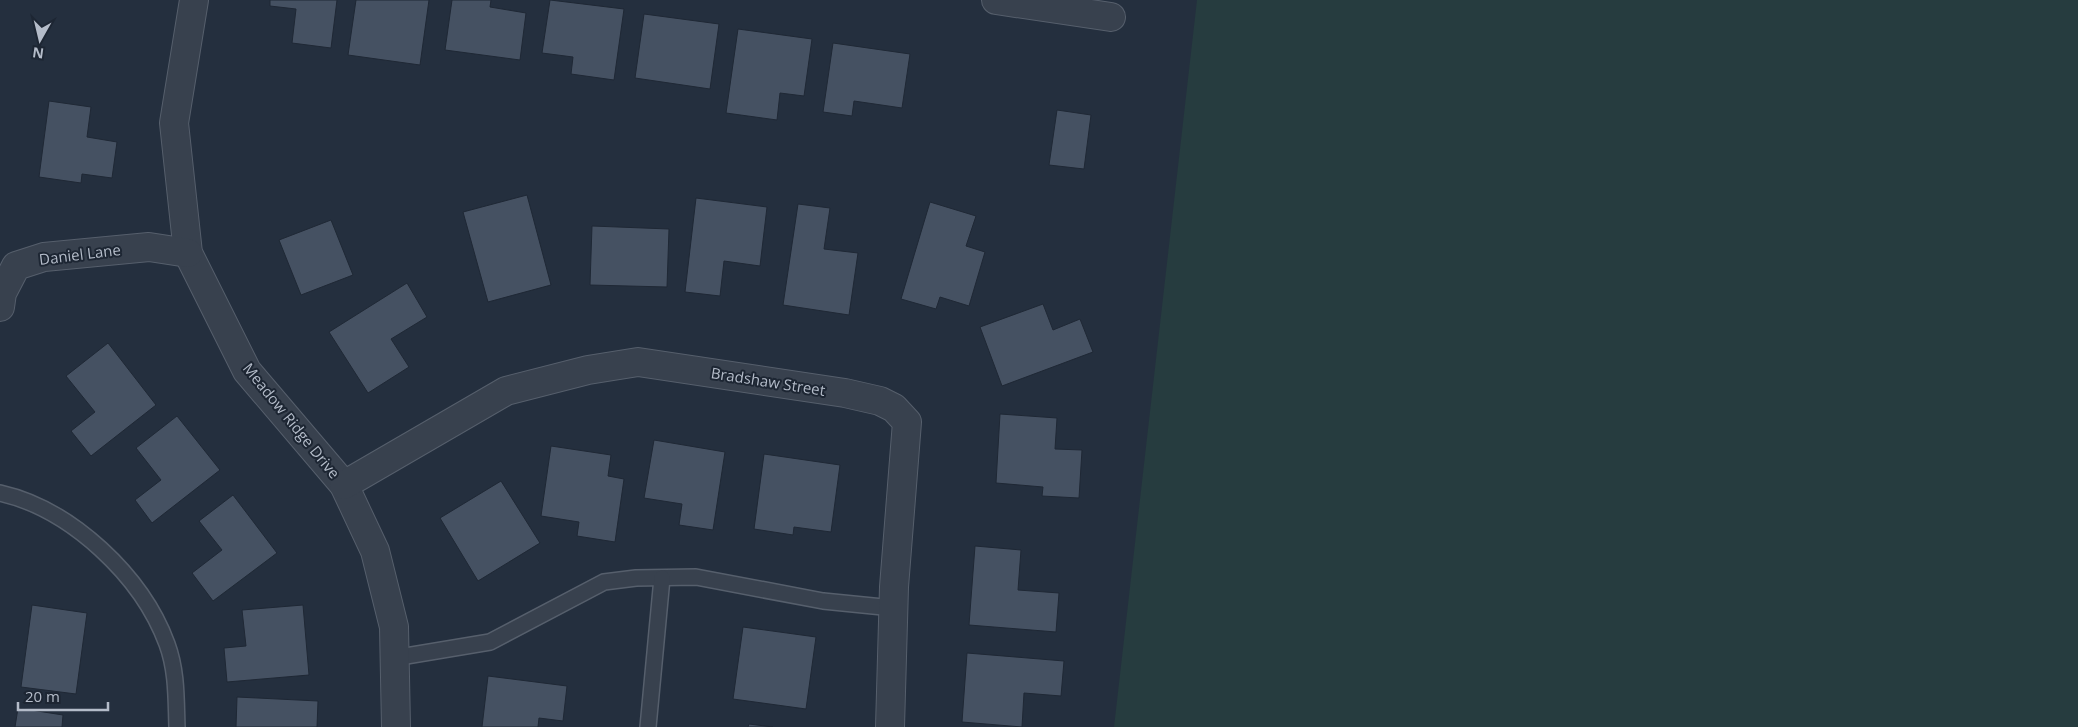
<svg xmlns="http://www.w3.org/2000/svg" width="2078" height="727" font-family="'Open Sans',sans-serif">
<style>
.green{fill:#263c3f}
.building{fill:#455162;stroke:#1f2835}
.lines{fill:none;stroke-linecap:round;stroke-linejoin:round}
.service-casing{stroke:#565f6c;stroke-width:18}
.minor-casing{stroke:#565f6c;stroke-width:30}
.service{stroke:#38414e;stroke-width:15}
.minor{stroke:#38414e;stroke-width:28}
.labels{text-anchor:middle;stroke-width:4;stroke-linejoin:round;paint-order:stroke}
.street-label{font-size:15px;fill:#b4bcc9;stroke:#1d2633}
</style>
<rect width="100%" height="100%" fill="#242f3e"/>
<path class="green" d="M1197 0H2078V727H1114Z"/>
<g class="building">
<path d="M270 0H337L331 48 292 43 296 9 270 6Z"/>
<path d="M356 0H429L420 65 348 55Z"/>
<path d="M452 0H491L490 7 526 13 520 60 445 50Z"/>
<path d="M550 0 624 9 614 80 571 74 573 57 542 53Z"/>
<path d="M644 14 719 24 710 89 635 78Z"/>
<path d="M738 29 812 39 804 96 780 93 777 120 726 113Z"/>
<path d="M833 43 910 54 902 108 854 101 852 116 823 112Z"/>
<path d="M49 101 91 107 87 137 117 142 112 178 82 174 81 183 39 177Z"/>
<path d="M1057 110 1091 115 1084 169 1049 165Z"/>
<path d="M527 195 551 285 488 302 463 212Z"/>
<path d="M696 198 767 207 760 266 724 261 720 296 685 292Z"/>
<path d="M930 202 976 216 966 246 985 252 969 306 940 297 936 309 901 299Z"/>
<path d="M798 204 830 208 824 249 858 253 849 315 783 305Z"/>
<path d="M331 220 353 275 301 295 279 240Z"/>
<path d="M592 226 669 229 667 287 590 285Z"/>
<path d="M407 283 427 317 391 339 409 367 368 393 329 332Z"/>
<path d="M1043 304 1053 330 1080 319 1093 352 1002 386 980 327Z"/>
<path d="M108 343 156 405 91 456 71 431 95 412 66 376Z"/>
<path d="M1000 414 1057 418 1055 449 1082 450 1079 498 1042 496 1043 487 996 483Z"/>
<path d="M177 416 220 470 152 523 135 500 161 480 136 448Z"/>
<path d="M654 440 725 452 713 530 679 525 682 504 644 498Z"/>
<path d="M551 446 611 455 608 476 624 479 615 542 577 536 579 522 541 516Z"/>
<path d="M764 454 840 465 831 532 794 527 793 535 754 529Z"/>
<path d="M501 481 540 543 478 581 440 518Z"/>
<path d="M233 495 277 553 213 601 192 573 222 550 199 521Z"/>
<path d="M975 546 1021 550 1018 590 1059 593 1056 632 969 625Z"/>
<path d="M32 605 87 613 76 694 21 687Z"/>
<path d="M303 605 309 675 227 682 224 648 246 646 242 610Z"/>
<path d="M743 627 816 637 806 709 733 699Z"/>
<path d="M967 653 1064 661 1061 696 1024 693 1022 727 962 722Z"/>
<path d="M488 676 567 686 563 721 539 718 538 727H482Z"/>
<path d="M237 697 318 701 317 727H236Z"/>
<path d="M18 708 63 715 62 727H15Z"/>
<path d="M749 724 773 727H748Z"/>
</g>
<g class="lines">
<g class="service-casing">
<g id="service">
<path d="M0 493C71 509 142 576 167 644 177 671 176 699 177 727"/>
<path d="M394 658 490 642 604 582 636 578 696 577 823 601 893 608"/>
<path d="M648 727 662 578"/>
</g>
</g>
<g class="minor-casing">
<g id="minor">
<path d="M194 0 174 123 188 253 247 371 344 485 375 551 394 627 396 727"/>
<path d="M996 0 1111 17"/>
<path d="M0 307 2 293 16 266 44 257 149 247 188 253"/>
<path d="M344 485 506 391 588 370 638 362 845 393 880 401 894 408 907 422 894 587 890 727"/>
</g>
</g>
<use href="#service" class="service"/>
<use href="#minor" class="minor"/>
</g>
<g class="labels">
<g class="street-label">
<text transform="translate(80 255) rotate(-7)" y="5">Daniel Lane</text>
<text transform="translate(768 382) rotate(9)" y="5">Bradshaw Street</text>
<text transform="translate(291 421) rotate(51)" y="5">Meadow Ridge Drive</text>
</g>
</g>
<g transform="translate(40 40) rotate(188)" stroke="#1d2633" stroke-width="4" paint-order="stroke">
<path d="M0-4L9 19L0 12L-9 19Z" fill="#b4bcc9"/>
<text y="-8" font-size="14" font-weight="bold" text-anchor="middle" fill="#b4bcc9">N</text>
</g>
<path d="M18 702v8h90v-8" fill="none" stroke="#b4bcc9" stroke-width="2.5"/>
<text x="25" y="702" font-size="15" fill="#b4bcc9" stroke="#1d2633" stroke-width="4" paint-order="stroke">20 m</text>
</svg>
